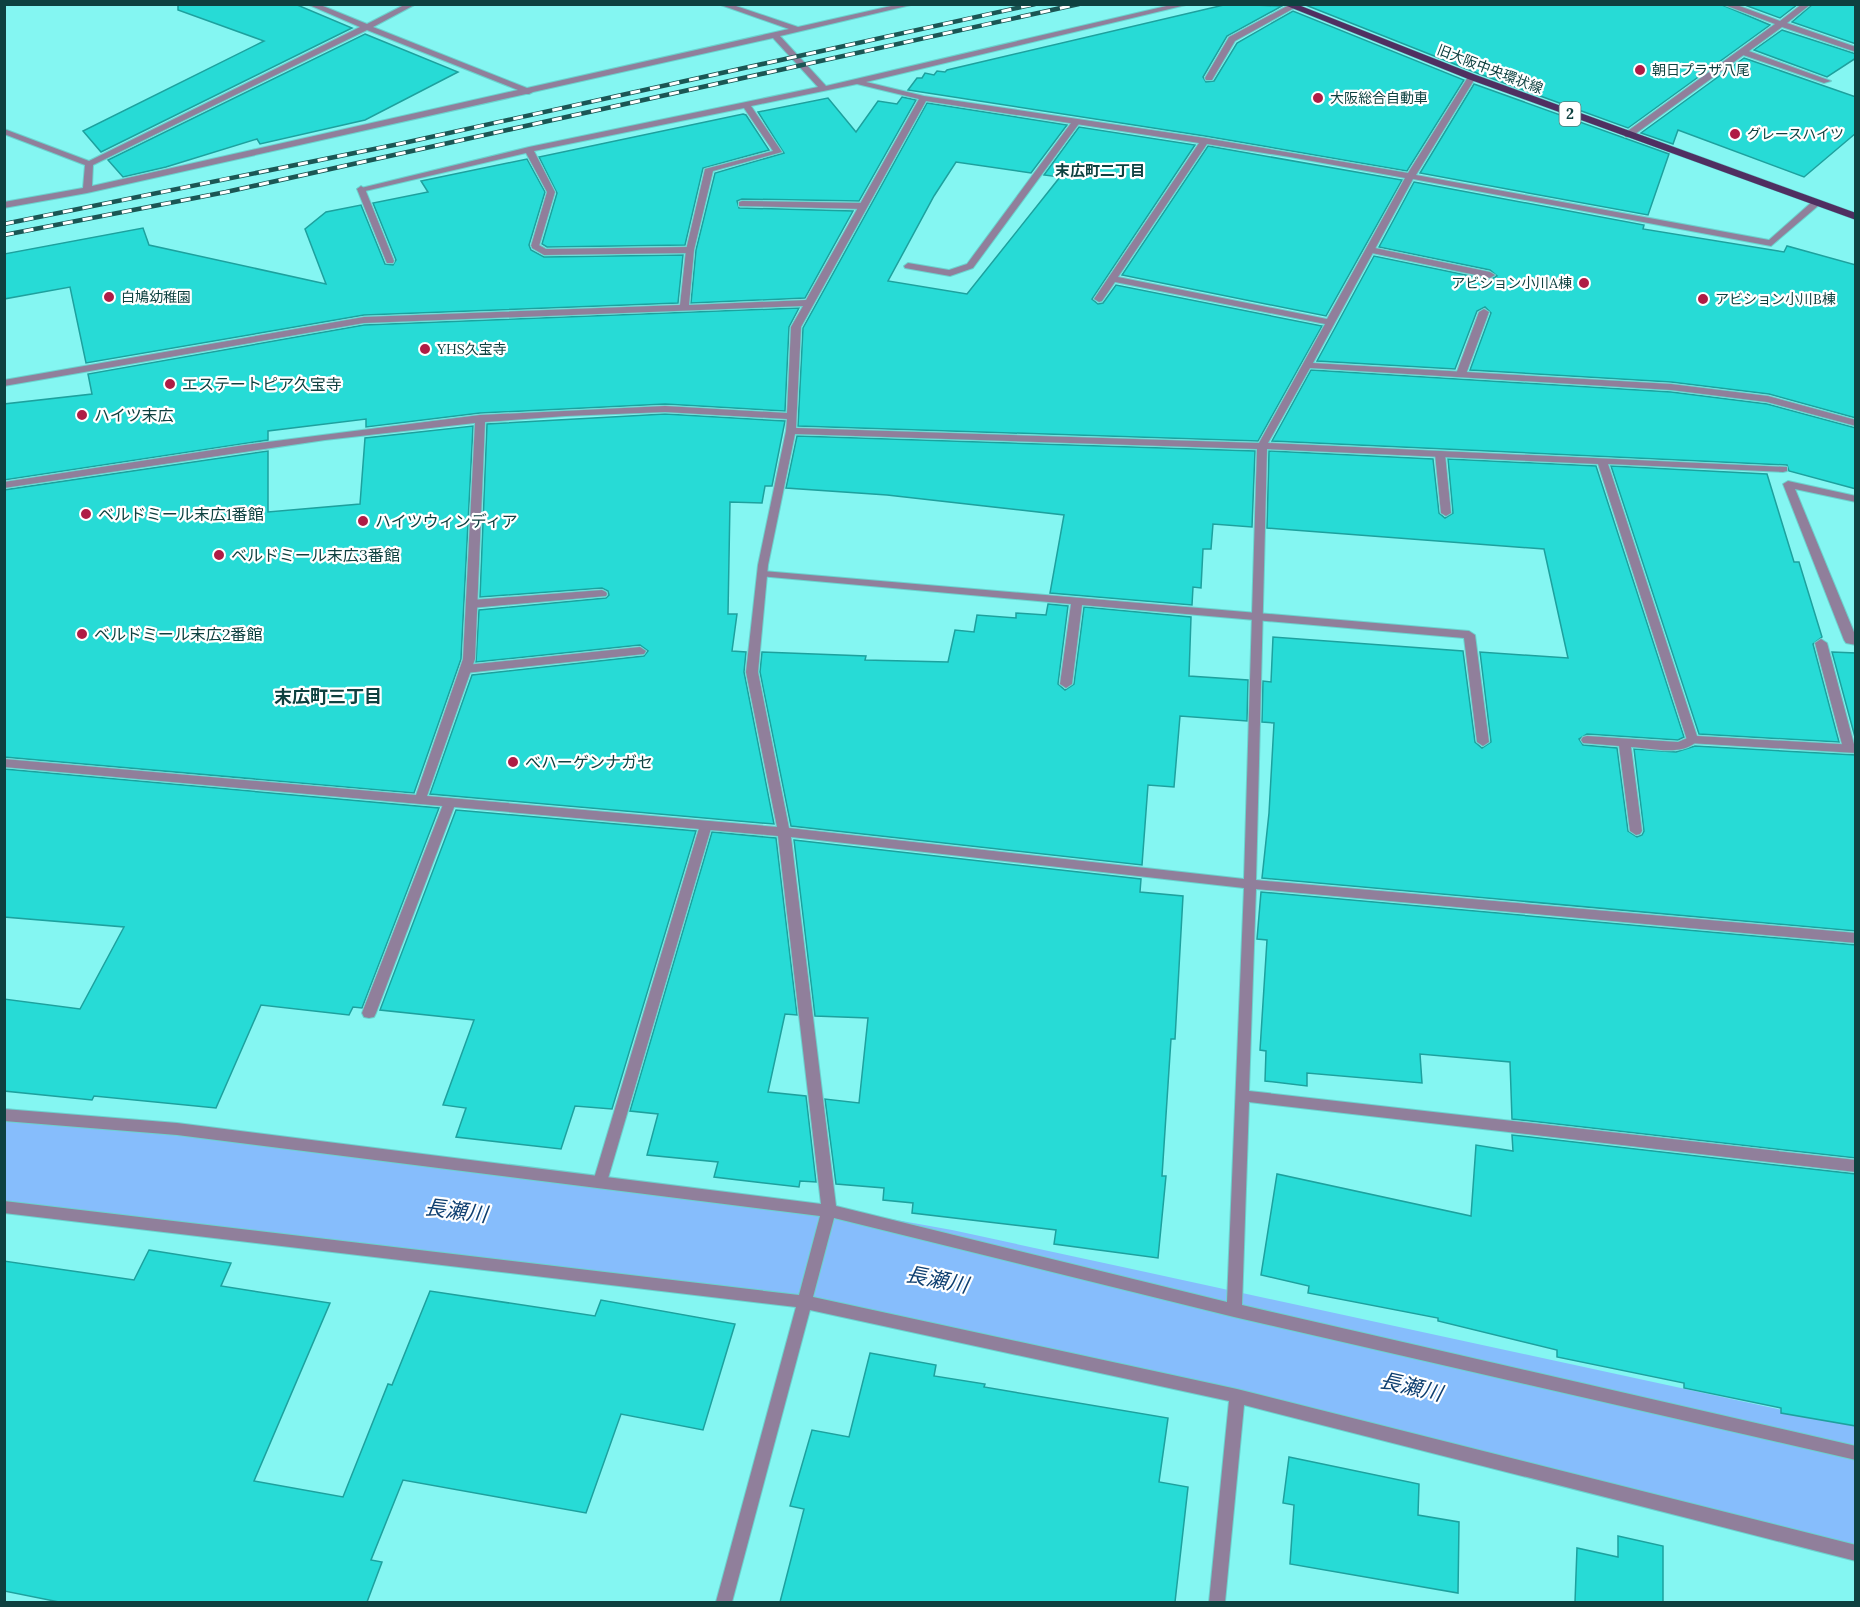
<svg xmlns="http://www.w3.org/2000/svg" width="1860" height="1607" font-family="Lora,'Noto Sans JP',serif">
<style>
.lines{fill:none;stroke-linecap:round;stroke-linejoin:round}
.river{fill:#86bdfc;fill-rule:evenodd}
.building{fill:#27dbd6;stroke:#1da19e;stroke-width:1.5}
.service-casing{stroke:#6cd2ce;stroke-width:2}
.minor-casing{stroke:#6cd2ce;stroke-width:2}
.primary-casing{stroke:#6cd2ce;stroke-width:1}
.service{fill:#907f9b;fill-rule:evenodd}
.minor{fill:#907f9b;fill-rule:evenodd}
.primary{fill:#4f2f61;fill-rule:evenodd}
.rail-casing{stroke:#1b5654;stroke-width:4.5}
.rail{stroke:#fff;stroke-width:3;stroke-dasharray:10;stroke-linecap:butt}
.poi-dot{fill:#af1c45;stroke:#fff;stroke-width:2}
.labels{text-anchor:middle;stroke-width:4.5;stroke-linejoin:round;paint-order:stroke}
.far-street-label{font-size:14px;fill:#0e4140;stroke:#fff}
.far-poi-label{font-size:14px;fill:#0e4140;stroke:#fff;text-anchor:start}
.shield{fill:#fff;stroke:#567a79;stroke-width:1.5}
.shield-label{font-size:15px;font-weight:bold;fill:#0e4140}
.far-neighbourhood-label{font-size:15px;font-weight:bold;fill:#0e4140;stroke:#fff}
.poi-label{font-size:16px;fill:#0e4140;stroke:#fff;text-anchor:start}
.neighbourhood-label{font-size:18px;font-weight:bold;fill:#0e4140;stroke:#fff}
.near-water-label{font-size:21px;font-style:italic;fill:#0e3f70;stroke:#fff}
</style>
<rect width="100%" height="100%" fill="#84f6f2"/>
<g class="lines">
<path class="river" d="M4 1108 791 1201 952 1230 1856 1426V1548L952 1334 791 1303 4 1203Z"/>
</g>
<g class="building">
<path d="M178 4H295L352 28 101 152 83 131 264 41 178 10Z"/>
<path d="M1228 4 1282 6 1227 36 1203 77 1206 82 1214 81 1237 43 1293 11 1464 80 1407 171 1205 136 908 90 917 78H922L925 73 934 75 937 71 945 72 947 70Z"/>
<path d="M1303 4H1720L1770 25 1628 128 1477 73Z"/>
<path d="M1742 4H1798L1780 18Z"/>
<path d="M1813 4H1856V44L1792 22Z"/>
<path d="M1782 30 1856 54V58L1827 77 1754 50Z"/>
<path d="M365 34 458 72 365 120 260 144 257 139 166 167 123 177 108 160Z"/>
<path d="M1744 58 1856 97V133L1804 177 1678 130 1673 144 1641 133Z"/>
<path d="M1474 84 1669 154 1648 215 1420 173Z"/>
<path d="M902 97 916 100 859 201 742 199 737 201 739 208 853 211 805 298 691 303 696 250 715 173 784 153 758 112 828 98 856 132 878 101 897 104Z"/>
<path d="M927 103 1067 125 1031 173 956 162 934 196 888 281 967 294 1060 177 1044 175 1079 127 1195 145 1092 299 1098 304 1103 303 1116 285 1322 326 1258 441 798 426 803 328Z"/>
<path d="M743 114 746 115 769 150 703 168 685 245 547 247 542 244 557 193 539 157Z"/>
<path d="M1208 146 1402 180 1326 316 1122 275Z"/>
<path d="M527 159 545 192 529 245 531 250 544 257 683 255 678 303 364 315 86 363 70 287 4 299V254L143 228 149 245 326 284 305 229 326 212 361 205 385 264 393 265 396 260 373 203 428 192 421 181Z"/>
<path d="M1414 182 1644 225 1643 229 1784 252 1787 246 1856 265V418L1769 394 1671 382 1470 370 1491 313 1485 307 1477 311 1455 369 1317 361 1374 256 1490 280 1497 276 1490 270 1379 247Z"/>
<path d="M799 308 789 327 785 411 665 404 480 413 366 427V419L268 431V440L4 480V404L92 394 88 374 364 325Z"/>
<path d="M1311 370 1671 392 1767 404 1856 428V489L1789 471 1787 465 1272 441Z"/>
<path d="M665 414 785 421 772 486H765L762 503 730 502 728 614H737L732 651 746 652 744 672 774 824 430 794 472 675 644 656 648 651 640 645 476 662 479 610 606 598 609 595 608 591 602 588 480 597 487 424Z"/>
<path d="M473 426 461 659 414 793 4 757V490L268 451V512L360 504 365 438Z"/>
<path d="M797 436 1255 451 1252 527 1213 524 1211 549H1203L1201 588 1193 587 1192 605 1050 593 1064 515 887 495 786 488Z"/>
<path d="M1269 451 1433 459 1439 513 1445 518 1453 513 1448 459 1596 466 1684 737 1678 740 1587 734 1579 739 1583 745 1617 748 1628 831 1637 837 1642 835 1644 831 1634 749 1676 752 1695 746 1856 755V931L1262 878 1269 813 1274 723 1262 722 1263 681 1271 682 1273 637 1463 651 1475 742 1482 748 1491 742 1480 652 1568 658 1544 549 1267 528Z"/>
<path d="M1611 466 1767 474 1794 562H1799L1822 637 1813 644 1839 742 1699 734Z"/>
<path d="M1048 604 1068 606 1058 684 1065 690 1074 684 1084 607 1191 617 1189 676 1248 680 1247 721 1180 716 1174 787 1148 785 1142 865 791 826 760 672 762 652 866 656 865 660 948 662 955 630 974 632 977 615 1016 618V613L1046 615Z"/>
<path d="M1832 652 1856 653V741Z"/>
<path d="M4 769 439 808 362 1008 353 1007 349 1015 261 1005 216 1108 94 1096 92 1100 4 1091V999L80 1009 124 927 4 917Z"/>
<path d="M456 810 696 831 612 1109 575 1106 561 1149 456 1137 466 1108 443 1105 474 1020 380 1010Z"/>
<path d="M712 832 776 838 797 1015 785 1014 768 1092 806 1096 816 1182 800 1181 799 1187 714 1177 718 1162 647 1155 658 1114 630 1111Z"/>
<path d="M794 840 1141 879 1140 892 1183 896 1175 1039H1171L1162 1176H1166L1158 1258 1054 1244 1056 1230 912 1213 913 1203 883 1200 884 1188 836 1184 825 1099 859 1103 868 1018 815 1016Z"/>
<path d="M1261 892 1856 945V1158L1512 1119 1510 1062 1420 1054 1422 1083 1307 1073V1086L1265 1081 1266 1051 1260 1050 1267 940 1257 939Z"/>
<path d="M1512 1135 1856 1174V1426L1781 1413V1408L1684 1388V1383L1557 1357V1350L1438 1321V1318L1308 1293 1309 1286 1261 1275 1277 1174 1471 1216 1476 1145 1513 1151Z"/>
<path d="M149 1250 231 1263 221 1286 330 1303 254 1481 343 1497 388 1384 392 1385 430 1291 595 1316 601 1300 735 1324 703 1430 621 1414 586 1513 403 1480 371 1560 382 1562 367 1602H59L4 1591V1261L134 1280Z"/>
<path d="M870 1353 936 1365 934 1376 985 1384 984 1387 1168 1418 1159 1482 1188 1487 1175 1602H780L804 1509 790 1506 812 1430 849 1437Z"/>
<path d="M1289 1457 1419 1484 1418 1515 1459 1522 1458 1593 1290 1564 1294 1505 1283 1503Z"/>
<path d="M1618 1536 1663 1546V1602H1575L1577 1548 1618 1557Z"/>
</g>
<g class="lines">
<g class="service-casing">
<g id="service">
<path d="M1289 5 1296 7 1235 41 1212 80H1206L1205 78 1229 37Z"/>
<path d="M1740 50H1746L1831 81 1824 83 1740 54Z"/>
<path d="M1074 119 1081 121 973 268 950 276 905 268 904 266 908 263 949 270 967 264Z"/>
<path d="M361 186 365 189 394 261 393 263H387L386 261 357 189Z"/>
<path d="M742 201 863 203 867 206 863 209 739 206V202Z"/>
<path d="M535 243 546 249 690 247 694 250 690 253 544 255 532 248V244Z"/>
<path d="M1370 247 1490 272 1495 275 1490 278 1367 252V248Z"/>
<path d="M1484 309 1489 312 1466 374 1464 376H1458L1456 374 1479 312Z"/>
<path d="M1440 451 1445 454 1451 513 1446 516 1441 513 1435 454Z"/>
<path d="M763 571 1469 631 1475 635 1489 742 1483 746 1477 742 1464 638 1082 605 1072 684 1066 688 1060 684 1071 604 759 576 758 574 759 572Z"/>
<path d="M602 590 606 592 607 594 606 596 472 608 467 604 472 600Z"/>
<path d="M1821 639 1827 643 1855 748 1849 752 1843 748 1815 643Z"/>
<path d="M640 647 646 651 644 654 466 673 460 669 466 665Z"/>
<path d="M1587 736 1678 742 1692 736 1698 740C1683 757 1651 748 1631 747L1642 831 1640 834 1636 835 1630 831 1619 746 1583 743 1581 740 1583 737Z"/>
<path d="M450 798 456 802 376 1013 374 1017 369 1018 364 1017 362 1013 444 802Z"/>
<path d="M706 821 712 825 607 1182 605 1186 600 1188 595 1186 593 1182 700 825Z"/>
</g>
</g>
<g class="minor-casing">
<g id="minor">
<path d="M307 4H318L367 24 406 4H416L373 27 527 88 789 29 718 4H730L798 27 900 4H915L780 36 826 86 1175 4H1190L866 82 924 96 1205 138 1408 173 1468 77 1472 75 1476 77 1416 175 1769 240 1813 201H1819V205L1771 246 1413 179 1313 363 1671 384 1768 396 1856 420V426L1767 402 1671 390 1310 368 1268 443 1787 467V471L1783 472 1608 464 1697 736 1856 745V753L1688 743 1598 464 1267 449 1256 880 1856 933V943L1256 889 1249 1091 1856 1160V1172L1249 1102 1242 1305 1856 1446V1460L1234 1317 834 1218 813 1297 1237 1389 1856 1545V1561L1244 1405 1225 1602H1209L1229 1401 810 1310 732 1602H716L796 1307 4 1213V1201L799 1295 820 1216 177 1135 4 1121V1109L177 1123 821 1204 778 836 4 767V759L416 795 463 659 475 423 325 440 4 488V482L245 445 480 415 665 406 787 413 791 327 803 306 364 323 4 386V380L364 317 680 305 686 250 705 169 773 151 744 108 534 151 555 192 539 246 535 249 531 246 547 192 526 153 361 192 357 189 529 147 818 87 773 38 533 92 529 94H526L87 193 4 208V202L83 188 85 165 4 134V129L89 161 360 27ZM367 30 518 90 92 186 93 165ZM857 84 919 99 806 300 689 305 694 250 713 171 782 152 751 106ZM926 101 1199 143 1094 299 1099 302 1102 301 1115 282 1325 324 1259 443 796 428 801 327ZM1207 144 1290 157 1405 178 1327 319 1118 277ZM665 412 787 419 786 431 758 565 746 672 777 827 427 796 475 659 485 422 566 416ZM795 434 1257 449 1244 879 789 828 758 672 768 565ZM791 837 1244 888 1227 1302 836 1206Z"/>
<path d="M1722 4H1734L1780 21 1802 4H1811L1787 23 1856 47V52L1782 27 1631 137H1625V133L1775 24Z"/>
<path d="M1788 481 1856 496V502L1795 489 1856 637V645L1846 643 1844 640 1783 484Z"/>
</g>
</g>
<g class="primary-casing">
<path id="primary" d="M1282 4H1296L1476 75 1856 213V220L1468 79Z"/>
</g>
<use href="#service" class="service"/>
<use href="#minor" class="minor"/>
<use href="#primary" class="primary"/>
<g class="rail-casing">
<g id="rail">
<path d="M4 224 399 144 1035 4"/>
<path d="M4 235 226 192 1079 4"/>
</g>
</g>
<use href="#rail" class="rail"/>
</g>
<g class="poi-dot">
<circle cx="1640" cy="70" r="6"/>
<circle cx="1318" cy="98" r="6"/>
<circle cx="1735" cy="134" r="6"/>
<circle cx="1584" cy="283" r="6"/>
<circle cx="109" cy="297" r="6"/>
<circle cx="1703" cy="299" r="6"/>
<circle cx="425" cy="349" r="6"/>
<circle cx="170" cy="384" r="6"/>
<circle cx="82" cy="415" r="6"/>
<circle cx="86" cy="514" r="6"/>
<circle cx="363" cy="521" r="6"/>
<circle cx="219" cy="555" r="6"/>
<circle cx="82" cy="634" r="6"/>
<circle cx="513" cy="762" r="6"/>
</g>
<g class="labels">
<g class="far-street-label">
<text transform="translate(1490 69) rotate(21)" y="5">旧大阪中央環状線</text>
</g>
<g class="far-poi-label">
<text x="1652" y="75">朝日プラザ八尾</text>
<text x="1330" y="103">大阪総合自動車</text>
<text x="1747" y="139">グレースハイツ</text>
<text x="1572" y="288" text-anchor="end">アビション小川A棟</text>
<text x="121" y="302">白鳩幼稚園</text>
<text x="1715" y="304">アビション小川B棟</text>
<text x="437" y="354">YHS久宝寺</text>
</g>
<rect class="shield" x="1559.5" y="102" width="21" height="24" rx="4.5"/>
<g class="shield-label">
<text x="1570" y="119">2</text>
</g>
<g class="far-neighbourhood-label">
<text x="1100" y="176">末広町二丁目</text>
</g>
<g class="poi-label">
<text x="182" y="390">エステートピア久宝寺</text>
<text x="94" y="421">ハイツ末広</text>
<text x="98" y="520">ベルドミール末広1番館</text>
<text x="375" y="527">ハイツウィンディア</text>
<text x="231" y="561">ベルドミール末広3番館</text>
<text x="94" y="640">ベルドミール末広2番館</text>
<text x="525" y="768">べハーゲンナガセ</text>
</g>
<g class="neighbourhood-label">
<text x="328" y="703">末広町三丁目</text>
</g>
<g class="near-water-label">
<text transform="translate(456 1211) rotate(7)" y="7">長瀬川</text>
<text transform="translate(937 1280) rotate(11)" y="7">長瀬川</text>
<text transform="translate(1411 1387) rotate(13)" y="7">長瀬川</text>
</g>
</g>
<rect width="1860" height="1607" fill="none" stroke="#0e4140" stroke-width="12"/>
</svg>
